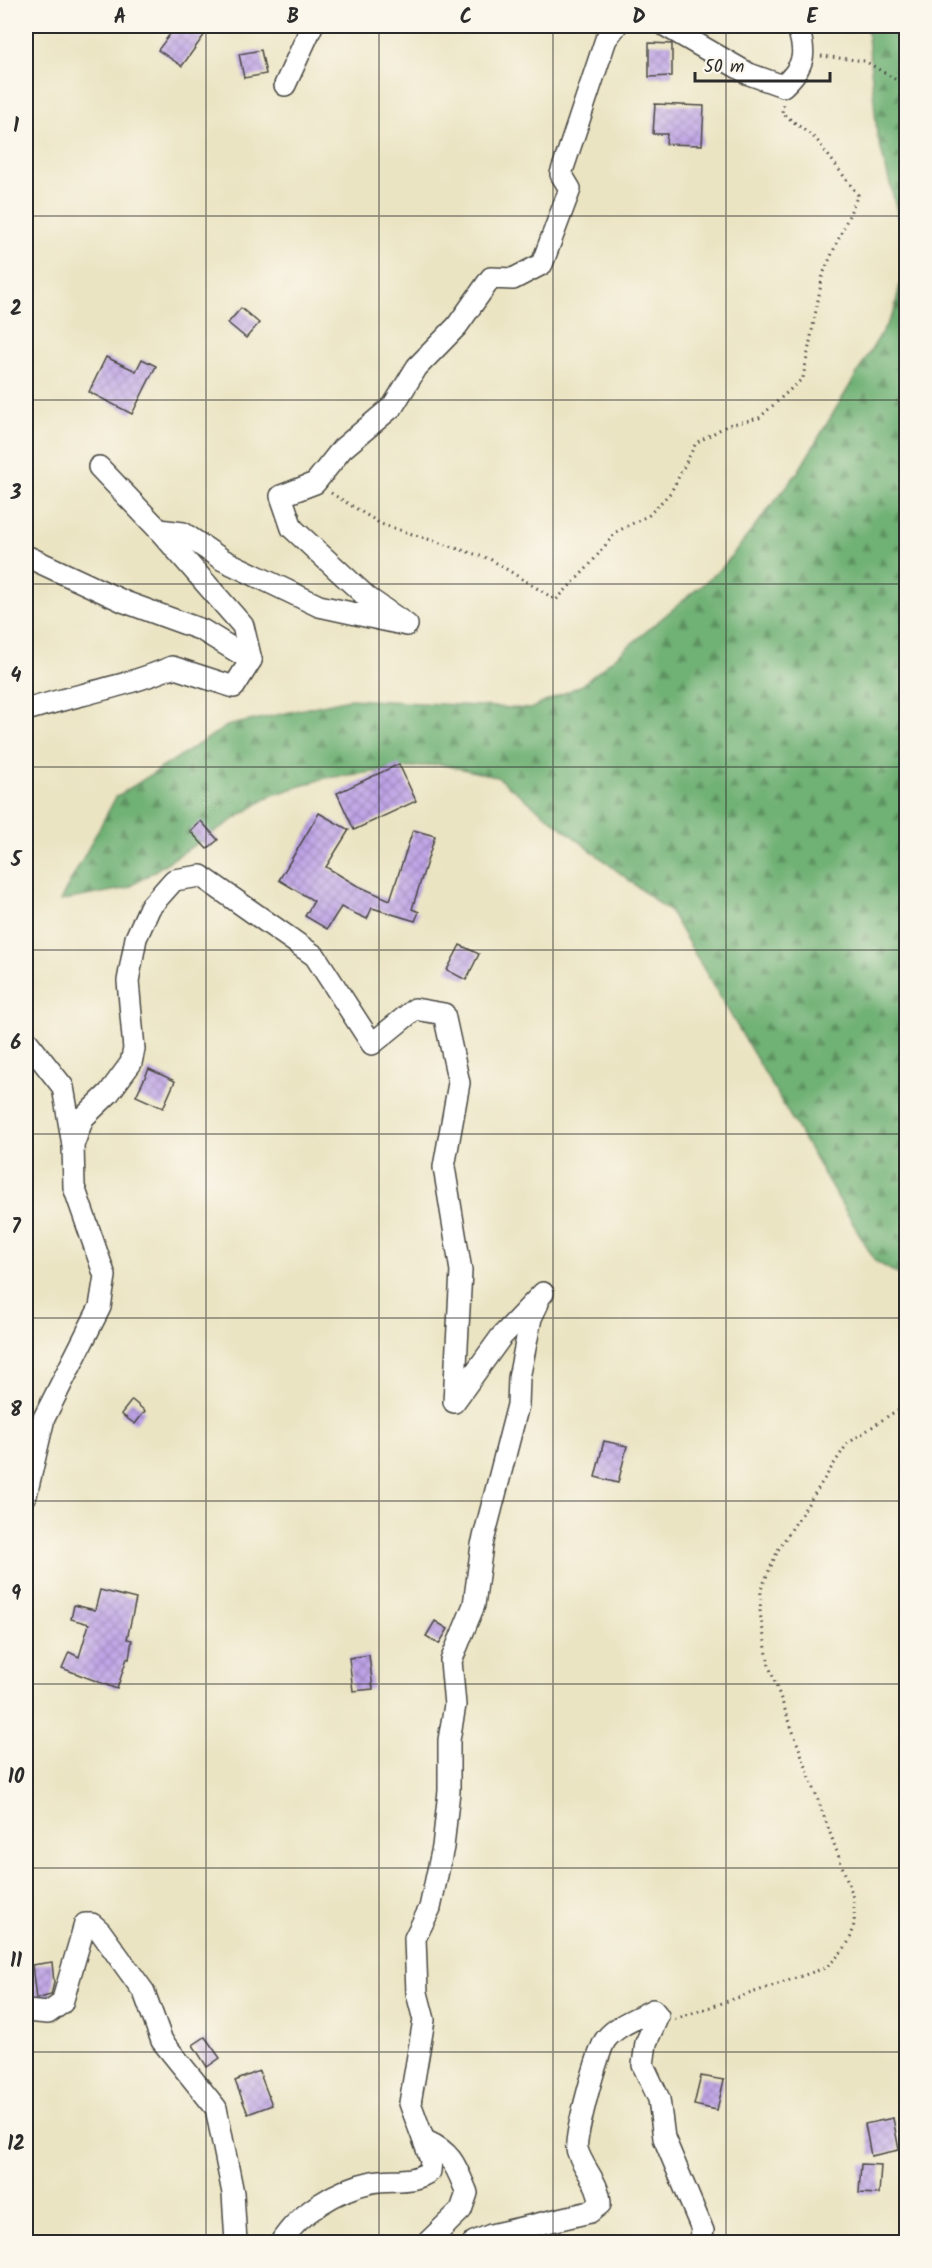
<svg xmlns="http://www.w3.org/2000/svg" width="932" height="2268" font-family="Kalam,sans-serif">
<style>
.forest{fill:url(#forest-firs);stroke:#4d6e50;stroke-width:1.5}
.building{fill:url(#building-cross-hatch)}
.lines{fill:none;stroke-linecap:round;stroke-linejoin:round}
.minor-casing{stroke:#484742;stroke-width:24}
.path{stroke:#484742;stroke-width:3;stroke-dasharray:1.5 4.5;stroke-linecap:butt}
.minor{stroke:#fff;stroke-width:21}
.grid{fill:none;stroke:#2b2b2b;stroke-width:1.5;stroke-opacity:0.55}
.neatline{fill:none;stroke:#2b2b2b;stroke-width:2}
.grid-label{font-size:20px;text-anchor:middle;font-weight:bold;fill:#2b2b2b}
</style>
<defs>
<pattern id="forest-firs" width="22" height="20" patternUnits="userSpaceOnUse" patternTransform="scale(1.5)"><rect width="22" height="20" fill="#6fb174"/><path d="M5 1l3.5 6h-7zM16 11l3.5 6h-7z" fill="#5b905f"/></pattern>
<pattern id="building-cross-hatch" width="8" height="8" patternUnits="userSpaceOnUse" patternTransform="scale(1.5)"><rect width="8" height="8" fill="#bda2e6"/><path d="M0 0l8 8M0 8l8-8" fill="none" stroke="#9a84bb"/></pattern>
</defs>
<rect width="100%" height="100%" fill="#fbf7ec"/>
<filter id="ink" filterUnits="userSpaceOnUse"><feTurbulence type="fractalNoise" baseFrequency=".0167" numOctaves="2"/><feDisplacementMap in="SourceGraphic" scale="12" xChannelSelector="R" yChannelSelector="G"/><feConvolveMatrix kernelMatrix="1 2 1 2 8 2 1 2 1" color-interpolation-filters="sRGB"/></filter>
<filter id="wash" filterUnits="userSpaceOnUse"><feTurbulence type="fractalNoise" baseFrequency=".008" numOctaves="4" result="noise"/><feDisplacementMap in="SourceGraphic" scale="24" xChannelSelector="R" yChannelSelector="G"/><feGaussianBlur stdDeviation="1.35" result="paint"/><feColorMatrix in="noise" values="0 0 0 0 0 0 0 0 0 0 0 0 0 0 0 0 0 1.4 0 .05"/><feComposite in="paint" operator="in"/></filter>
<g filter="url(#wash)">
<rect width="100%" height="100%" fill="#ebe4c3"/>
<g class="forest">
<path d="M867 26H906V245L877 134Z"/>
<path d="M906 258V1279L875 1261 671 913 497 777 440 764 325 778 270 796 128 888 60 901 116 797 227 726 349 699 530 709 582 685 722 568 798 472 894 312Z"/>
</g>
<g id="blocks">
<g class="building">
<path d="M176 26H193L205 34 182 66 158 50Z"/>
<path d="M649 43 672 44V76L649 77Z"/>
<path d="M261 50 266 74 244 78 239 54Z"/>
<path d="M655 104 704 106 702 145 666 144 667 134H653Z"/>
<path d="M241 308 259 323 246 338 228 323Z"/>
<path d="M106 357 136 371 142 359 156 366 132 414 89 392Z"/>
<path d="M399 764 416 801 354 830 337 793Z"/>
<path d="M319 813 349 830 326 867 356 885 390 900 413 830 435 836 412 909 419 912 415 921 372 908 367 919 341 907 327 929 305 916 314 901 279 880Z"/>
<path d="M201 821 218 840 207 849 190 831Z"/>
<path d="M460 945 479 954 466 980 447 970Z"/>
<path d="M149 1069 175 1081 163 1108 136 1096Z"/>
<path d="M132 1400 145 1411 135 1424 121 1414Z"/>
<path d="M604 1441 627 1446 618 1483 595 1477Z"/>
<path d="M100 1590 136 1599 127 1639 132 1640 129 1659 127 1658 117 1689 62 1668 69 1652 79 1657 89 1624 71 1619 74 1605 95 1610Z"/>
<path d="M435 1621 448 1629 439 1644 426 1636Z"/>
<path d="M369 1655 373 1689 353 1691 349 1658Z"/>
<path d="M52 1962 54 1983 51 1995 36 1999 32 1965Z"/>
<path d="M205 2037 220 2058 207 2067 193 2045Z"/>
<path d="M259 2071 272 2105 248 2114 235 2081Z"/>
<path d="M701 2076 724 2080 717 2110 694 2105Z"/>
<path d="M893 2118 899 2150 871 2156 865 2124Z"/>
<path d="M861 2164 881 2165 879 2194 859 2193Z"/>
</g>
</g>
</g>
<g filter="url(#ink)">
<use href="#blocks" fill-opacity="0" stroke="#484742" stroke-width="1.5"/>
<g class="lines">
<g class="minor-casing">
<g id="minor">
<path d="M666 26 749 74 783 86C805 66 807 53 797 26"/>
<path d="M285 85 312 26"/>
<path d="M159 530 183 533 223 560 319 606 407 625 368 598 292 528 281 496 315 483 342 449 393 406 417 367 457 326 491 278 513 279 542 264 570 189 561 174 606 39 616 26"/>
<path d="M26 556 125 602 202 630 251 660"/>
<path d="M26 710C75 695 125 687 172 667L234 687 251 660 243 626 159 530 99 467"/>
<path d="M26 1040 63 1087 73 1145"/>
<path d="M26 1495 44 1418 100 1307 105 1276 74 1187 73 1145 83 1118 109 1093 131 1063 134 1049 128 981 136 938 150 907 174 880 201 876 315 956 372 1044 415 1009 444 1014 459 1083 444 1167 461 1271 454 1402 501 1337 543 1293"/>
<path d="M26 2011 48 2013 62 2003 85 1924H92L100 1931 144 1992 162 2041 216 2108 233 2193 236 2242"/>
<path d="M426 2141C453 2153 456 2167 467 2193L461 2210 428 2242"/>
<path d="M281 2242C299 2213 338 2189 372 2182 393 2178 413 2184 430 2171L431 2160 410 2103 424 2020 417 1993 415 1938 430 1908 443 1847 449 1791V1740L455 1705 451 1661 474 1605 482 1545 518 1405 519 1378 531 1318 538 1303"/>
<path d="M474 2242 491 2235 590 2212 600 2204C600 2183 582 2168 577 2149 574 2138 598 2049 606 2039 617 2025 638 2018 653 2010L658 2016 646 2043 643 2065 659 2099 664 2138 703 2231 698 2242"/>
</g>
</g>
<g class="path">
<path d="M821 56 865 61 906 86"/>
<path d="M331 493 381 524 490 559 556 600 588 567 616 532 649 515 671 492 696 443 728 425 759 418 803 378 823 274 858 195 816 139 782 113 783 103"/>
<path d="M675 2019 825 1968C853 1944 858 1930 852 1893L769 1666 760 1613 761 1589 778 1550 847 1444 891 1414 906 1407"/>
</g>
<use href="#minor" class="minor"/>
</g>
</g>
<path class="grid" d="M206 26V2242M379 26V2242M553 26V2242M726 26V2242M26 216H906M26 400H906M26 584H906M26 767H906M26 950H906M26 1134H906M26 1318H906M26 1501H906M26 1684H906M26 1868H906M26 2052H906"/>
<rect width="932" height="2268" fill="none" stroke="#fbf7ec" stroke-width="66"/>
<path d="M695 72v9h135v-9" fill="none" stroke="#2b2b2b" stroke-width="3"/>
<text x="704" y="72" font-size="18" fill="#2b2b2b" stroke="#fbf7ec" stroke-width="4.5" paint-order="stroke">50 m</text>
<rect x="33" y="33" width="866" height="2202" class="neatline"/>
<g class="grid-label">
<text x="120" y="23">A</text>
<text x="293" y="23">B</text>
<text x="466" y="23">C</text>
<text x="639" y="23">D</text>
<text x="812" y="23">E</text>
<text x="16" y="132">1</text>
<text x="16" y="315">2</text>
<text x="16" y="499">3</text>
<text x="16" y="682">4</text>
<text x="16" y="866">5</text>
<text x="16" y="1049">6</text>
<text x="16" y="1233">7</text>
<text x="16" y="1416">8</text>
<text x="16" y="1600">9</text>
<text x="16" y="1783">10</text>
<text x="16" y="1967">11</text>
<text x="16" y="2150">12</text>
</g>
</svg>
